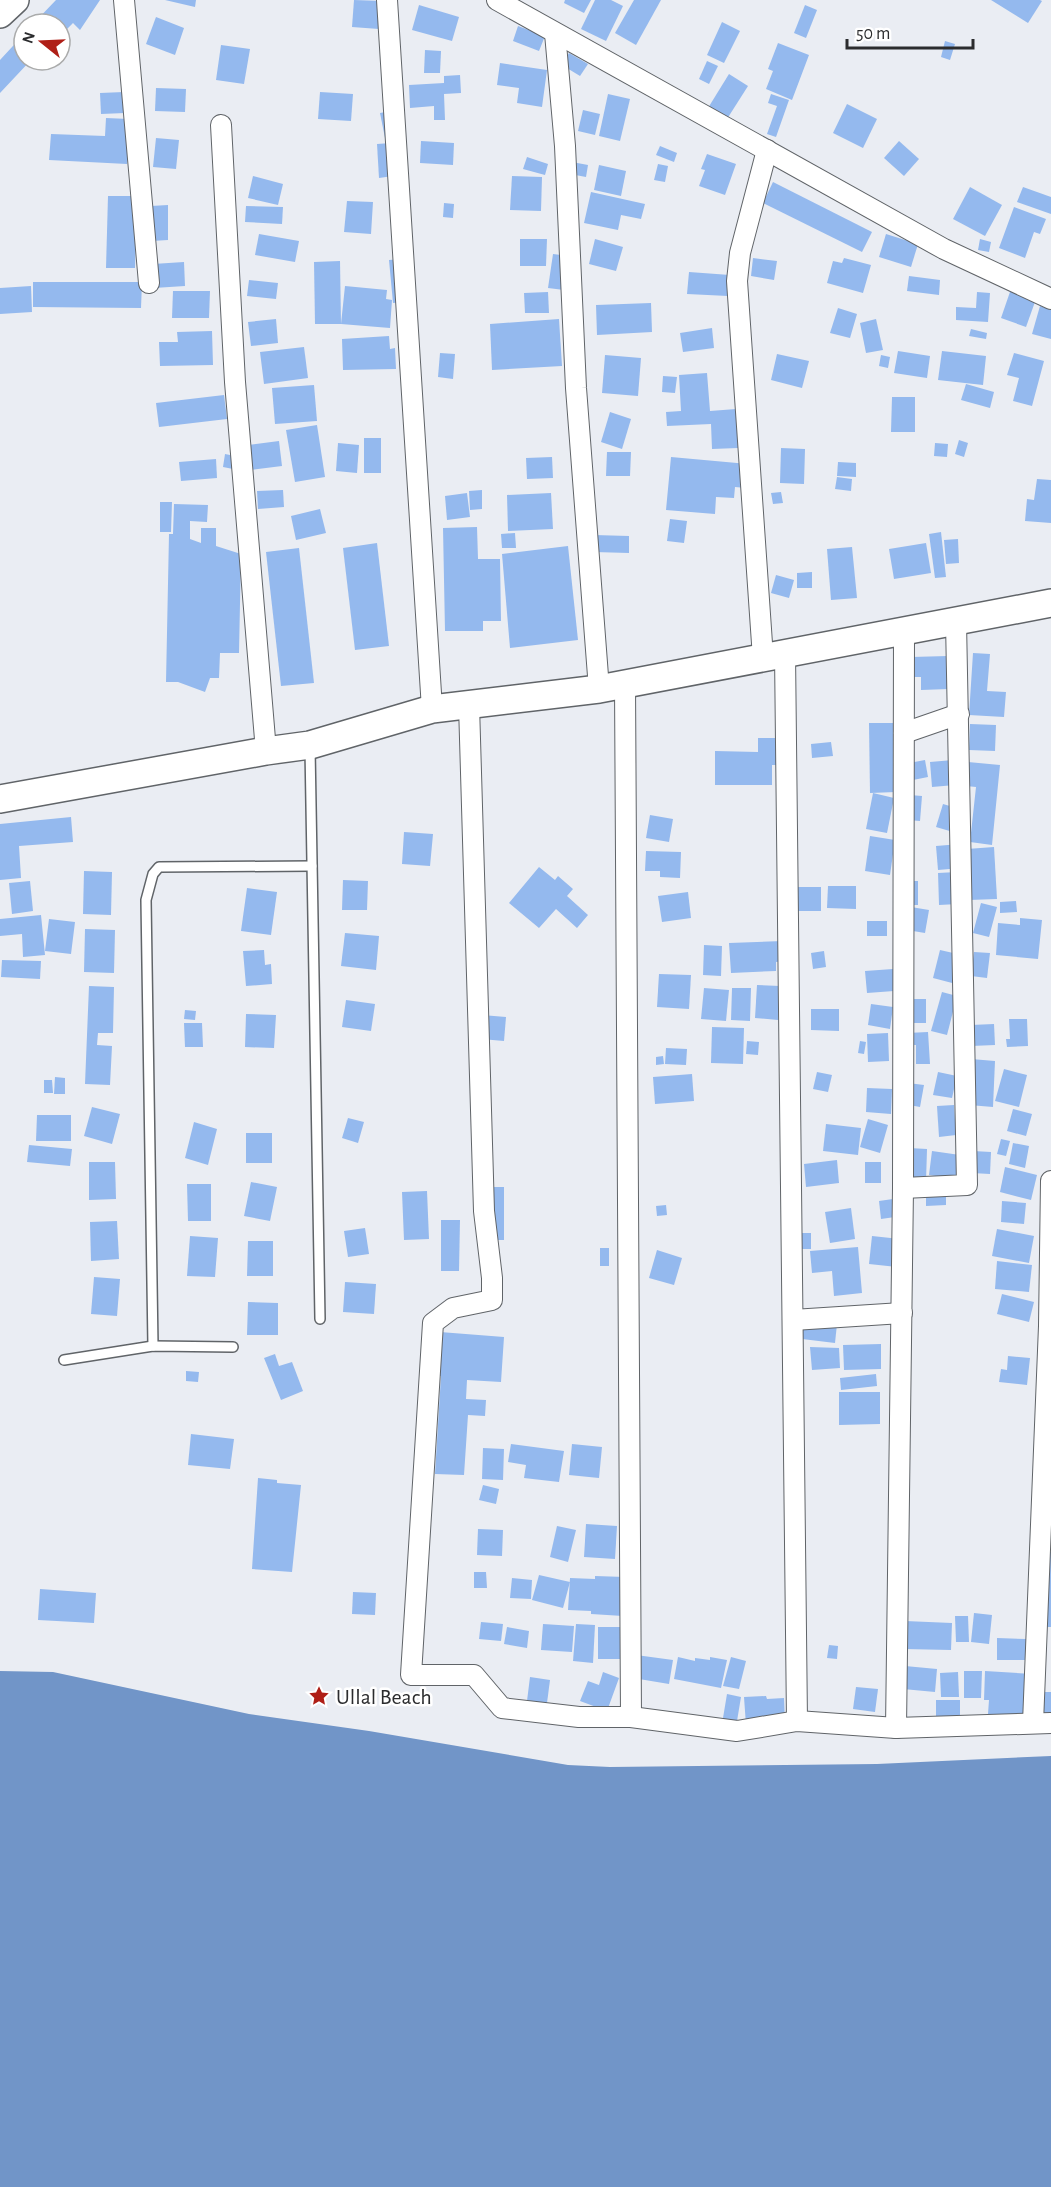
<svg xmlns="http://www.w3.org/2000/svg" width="1051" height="2187" font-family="'Alegreya Sans',sans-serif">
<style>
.water{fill:#7195c8}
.building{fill:#94b9ee}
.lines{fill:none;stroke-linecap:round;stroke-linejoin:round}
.lane-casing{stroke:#606468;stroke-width:12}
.street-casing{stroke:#606468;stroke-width:22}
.secondary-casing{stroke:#606468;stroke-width:30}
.lane{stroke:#fff;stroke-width:9}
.street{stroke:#fff;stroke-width:20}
.secondary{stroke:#fff;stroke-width:27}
.labels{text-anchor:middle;stroke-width:5;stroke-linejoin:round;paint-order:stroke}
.poi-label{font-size:22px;fill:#2b2c2e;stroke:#fff;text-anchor:start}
</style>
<rect width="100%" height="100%" fill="#eaedf3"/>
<path class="water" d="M0 1671 53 1672 249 1714 369 1731 568 1765 610 1767 877 1764 1051 1756V2187H0Z"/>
<g class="building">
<path d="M56 0H100L80 30 73 23 60 36 68 44 60 53V24H33Z"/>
<path d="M165 0H196L195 7Z"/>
<path d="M354 0 382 1 379 29 352 27Z"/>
<path d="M565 0H591L584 13 564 3Z"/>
<path d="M595 0H611L623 6 606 41 581 29Z"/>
<path d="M634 0H661L636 45 615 33Z"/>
<path d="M991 0H1040L1042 1 1028 23Z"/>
<path d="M419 5 459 17 452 41 412 30Z"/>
<path d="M805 5 817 10 806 38 794 33Z"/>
<path d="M156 17 184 28 175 55 146 44Z"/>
<path d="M722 22 740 31 724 63 707 55Z"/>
<path d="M518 26 545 36 539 51 513 41Z"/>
<path d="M24 34V60H31L0 93V60Z"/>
<path d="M945 41 955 44 950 60 941 57Z"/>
<path d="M778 43 809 55 792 100 766 89 773 71 768 69Z"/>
<path d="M221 45 250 49 244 84 216 80Z"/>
<path d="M425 50 441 51 440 73H424Z"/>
<path d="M569 53 588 64 580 76 562 65Z"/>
<path d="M707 61 718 66 709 84 699 79Z"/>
<path d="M500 63 547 70 542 107 517 103 519 88 497 85Z"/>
<path d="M729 74 748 86 727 119 708 108Z"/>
<path d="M460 75 461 93 444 94 445 120H434V106L410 108 409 85 444 83V76Z"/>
<path d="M156 88 186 89 185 112 155 111Z"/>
<path d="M124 92 125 113 101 114 100 93Z"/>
<path d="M320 92 353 94 351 121 318 119Z"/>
<path d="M608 94 630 99 620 141 599 136Z"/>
<path d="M771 94 789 100 776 137 767 134 777 106 768 103Z"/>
<path d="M847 104 877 119 863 148 833 133Z"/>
<path d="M583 110 600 114 595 135 578 131Z"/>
<path d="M391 111 396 135 385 138 380 113Z"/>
<path d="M106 118 129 119 127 164 49 160 51 134 105 136Z"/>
<path d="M156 138 179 140 176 169 153 167Z"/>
<path d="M421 141 454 143 453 165 420 163Z"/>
<path d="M899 141 919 159 904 176 884 158Z"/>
<path d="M391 143 393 176 379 178 377 144Z"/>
<path d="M660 146 677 153 674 162 656 155Z"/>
<path d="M707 154 736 164 725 195 699 186 705 170 701 169Z"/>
<path d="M527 157 548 164 545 175 523 169Z"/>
<path d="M572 162 588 165 586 177 570 174Z"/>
<path d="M658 164 668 166 665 182 654 180Z"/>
<path d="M599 165 626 171 621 196 594 190Z"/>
<path d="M253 176 283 184 278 205 248 198Z"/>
<path d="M512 176 542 177 541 211 510 210Z"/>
<path d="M773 182 872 232 862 252 763 203Z"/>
<path d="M970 187 1002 205 985 236 953 219Z"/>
<path d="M1023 187 1051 197V214L1017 202Z"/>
<path d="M591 192 645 204 641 219 621 215 618 230 584 223Z"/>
<path d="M108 196H137L135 268H106Z"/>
<path d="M347 201 373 202 371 234 344 232Z"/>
<path d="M444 203 454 204 453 218 443 217Z"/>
<path d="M168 205V240L152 241 151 206Z"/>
<path d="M246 206 283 207 282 224 245 222Z"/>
<path d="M1014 207 1046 219 1040 234 1034 232 1025 258 999 248Z"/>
<path d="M259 234 299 241 295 262 255 255Z"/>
<path d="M886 234 918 244 911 267 879 257Z"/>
<path d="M520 239H547L546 266H520Z"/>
<path d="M595 239 623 247 616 271 589 264Z"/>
<path d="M980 239 991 242 989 252 978 250Z"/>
<path d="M553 254 577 257 572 291 548 288Z"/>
<path d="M753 258 777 261 774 280 751 276Z"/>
<path d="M844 258 871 265 863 293 827 283 833 261 842 263Z"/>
<path d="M402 259 406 302 393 303 389 260Z"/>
<path d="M340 261 341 324H315L314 262Z"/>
<path d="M184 262 185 286 154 288 153 264Z"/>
<path d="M689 272 730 275 728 296 687 294Z"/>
<path d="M909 276 940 280 939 295 907 291Z"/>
<path d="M249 280 278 283 276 299 247 296Z"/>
<path d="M33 282H142L141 308 33 307Z"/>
<path d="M31 286 32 312 0 314V288Z"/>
<path d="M345 286 387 290 386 299 392 300 390 328 341 324Z"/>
<path d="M1011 289 1036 299 1026 327 1001 318Z"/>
<path d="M173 291H210L209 318H172Z"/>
<path d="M548 292 549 313H525L524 293Z"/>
<path d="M977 292 990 293 988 322 956 320V307L976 308Z"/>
<path d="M651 303 652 332 597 335 596 305Z"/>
<path d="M1040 306 1051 310V339L1032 334Z"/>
<path d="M838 308 857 314 850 338 830 333Z"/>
<path d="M276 319 278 343 251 346 248 322Z"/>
<path d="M559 319 562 366 492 370 490 324Z"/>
<path d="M876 319 883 350 866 353 860 323Z"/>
<path d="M712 328 714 348 683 352 680 333Z"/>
<path d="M971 329 987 333 986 339 969 336Z"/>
<path d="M212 331 213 365 160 366 159 342H178L177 332Z"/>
<path d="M389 336 390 349 395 348 396 369 343 370 342 339Z"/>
<path d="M304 347 308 378 264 384 260 352Z"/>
<path d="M898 351 930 356 927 378 894 373Z"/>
<path d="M942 351 986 356 983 385 938 380Z"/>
<path d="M440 353 455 354 453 379 438 377Z"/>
<path d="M1014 353 1044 361 1032 406 1013 401 1019 378 1007 375Z"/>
<path d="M777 354 809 361 802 388 771 380Z"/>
<path d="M605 355 641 358 638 396 602 393Z"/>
<path d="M881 355 890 357 888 368 879 366Z"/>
<path d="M707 373 710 411 736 409 738 448 712 449 711 424 667 426 666 412 681 411 679 375Z"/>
<path d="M663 376 677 377 675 393 662 392Z"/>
<path d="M966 384 994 392 990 408 961 400Z"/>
<path d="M314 385 317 421 275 424 272 388Z"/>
<path d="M224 395 227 419 159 427 156 403Z"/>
<path d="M892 397H915V432H891Z"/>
<path d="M610 412 631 419 622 449 601 442Z"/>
<path d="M317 425 325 477 295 482 286 430Z"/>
<rect x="364" y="438" width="17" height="35"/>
<path d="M959 440 968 443 964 457 955 454Z"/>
<path d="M279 441 282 466 251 470 248 445Z"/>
<path d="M338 443 359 445 357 473 336 471Z"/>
<path d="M935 443 948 444 947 457 934 456Z"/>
<path d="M781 448 805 449 804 484 780 483Z"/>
<path d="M607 452H631L630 476H606Z"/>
<path d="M225 454 235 456 233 469 223 467Z"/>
<path d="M552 457 553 478 527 479 526 458Z"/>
<path d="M671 457 748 464 746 488 735 487 734 498 716 497 715 514 666 510Z"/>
<path d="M216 459 217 478 181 481 179 462Z"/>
<path d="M838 462 856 463V477L837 476Z"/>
<path d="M837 477 852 479 851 491 835 489Z"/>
<path d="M1037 479 1051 480V523L1025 521 1027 499 1034 500Z"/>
<path d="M283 490 284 507 258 509 257 491Z"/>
<path d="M482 490V509L470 510 469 491Z"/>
<path d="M781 492 783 503 773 504 771 493Z"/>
<path d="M467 493 470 517 447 520 445 496Z"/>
<path d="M551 493 553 529 508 531 507 495Z"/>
<path d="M160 502H172L171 532H160Z"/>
<path d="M174 504 208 505 207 522 190 521V539L201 543V528H216V546L241 554 239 653H220L219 678H210L205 692 178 682H166L169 534H173Z"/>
<path d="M320 509 326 533 296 540 291 516Z"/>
<path d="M670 519 687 521 684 543 667 541Z"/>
<path d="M477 527 478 559H500L501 621H483V631H445L443 528Z"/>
<path d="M941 532 946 577 935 578 929 534Z"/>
<path d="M515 533 516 548H502L501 534Z"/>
<path d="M594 535 629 536V553L594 552Z"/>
<path d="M958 539 959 563 946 564 944 540Z"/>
<path d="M377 543 389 646 355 650 343 548Z"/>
<path d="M926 543 931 573 894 579 889 549Z"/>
<path d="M568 546 578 640 510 648 502 554Z"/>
<path d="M852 547 857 598 831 600 827 549Z"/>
<path d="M299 548 314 683 281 686 266 552Z"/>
<path d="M812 572V588H797V573Z"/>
<path d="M776 575 794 580 789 598 771 593Z"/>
<path d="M973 653 990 654 987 691 1006 692 1004 717 969 715Z"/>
<path d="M948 656 949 689 921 690V677H911V657Z"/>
<path d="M869 723H895L896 792 870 793Z"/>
<path d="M970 724 996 725 995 751 969 750Z"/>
<path d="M758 738H779L778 765H772V785H715V751L758 752Z"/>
<path d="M831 742 833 756 812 758 811 744Z"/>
<path d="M925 760 928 777 913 780 909 763Z"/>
<path d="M953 760 955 785 932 787 930 762Z"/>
<path d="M968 762 1000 765 992 845 970 842 976 787 966 786Z"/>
<path d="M873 793 894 798 887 833 866 829Z"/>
<path d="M910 795 922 796 920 821 908 820Z"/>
<path d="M943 804 960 809 953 832 936 827Z"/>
<path d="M650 815 673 819 669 842 646 838Z"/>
<path d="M71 817 73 842 19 846 21 878 0 880V824Z"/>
<path d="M404 832 433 834 430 866 402 864Z"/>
<path d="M870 836 895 840 890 875 865 871Z"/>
<path d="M960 844 961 868 938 870 936 846Z"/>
<path d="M994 847 997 899 969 900 967 849Z"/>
<path d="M646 851 681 852 680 878 660 877V871H645Z"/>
<path d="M539 867 555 880 558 876 573 889 567 896 588 915 577 928 556 909 539 928 509 903Z"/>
<path d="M84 871 112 872 111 915 83 914Z"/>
<path d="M957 872 958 904 939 905 938 873Z"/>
<path d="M343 880 368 881 367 910H342Z"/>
<path d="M30 881 33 911 12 914 9 883Z"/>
<rect x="908" y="881" width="10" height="24"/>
<path d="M828 886H856V909L827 908Z"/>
<rect x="797" y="887" width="24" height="24"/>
<path d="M247 888 277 892 271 935 241 931Z"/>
<path d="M688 892 691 918 662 922 658 896Z"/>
<path d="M1016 901 1017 912 1000 913V902Z"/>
<path d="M981 903 997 907 989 937 973 933Z"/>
<path d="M911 907 929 910 925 933 907 930Z"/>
<path d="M41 915 45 955 23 957 22 934 0 936V919Z"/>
<path d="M1020 918 1042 920 1038 959 996 955 998 923 1020 925Z"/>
<path d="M49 919 75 922 71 954 45 951Z"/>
<rect x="867" y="921" width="20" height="15"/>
<path d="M85 929 115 930 114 973 84 972Z"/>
<path d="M345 933 379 936 376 970 341 966Z"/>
<path d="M783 941 784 961 776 962V971L731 973 729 943Z"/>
<path d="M704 945 722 946 721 976 703 975Z"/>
<path d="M264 950 265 965 271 964 272 984 246 986 243 951Z"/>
<path d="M940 950 962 955 956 984 933 978Z"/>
<path d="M824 951 826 967 813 969 811 953Z"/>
<path d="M974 952 990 953 987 978 971 976Z"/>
<path d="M2 960 41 961 40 979 1 977Z"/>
<path d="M893 969 894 991 867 993 865 971Z"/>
<path d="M659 974 691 975 689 1009 657 1007Z"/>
<path d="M757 985 780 986 778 1020 755 1018Z"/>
<path d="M89 986 114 987 113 1033H98L97 1045 112 1046 110 1085 85 1084Z"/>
<path d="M704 988 729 990 726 1021 701 1019Z"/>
<path d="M732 988H751L750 1021 731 1020Z"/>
<path d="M942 992 957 996 947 1035 931 1031Z"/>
<rect x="904" y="999" width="22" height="24"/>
<path d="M346 1000 375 1004 371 1031 342 1027Z"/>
<path d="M871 1004 893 1007 890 1029 868 1025Z"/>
<path d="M811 1009H839V1031L811 1030Z"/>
<path d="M185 1010 196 1011 195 1020 184 1019Z"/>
<path d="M246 1014 276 1015 274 1048 245 1047Z"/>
<path d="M482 1015 506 1017 504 1041 481 1039Z"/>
<path d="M1009 1019H1027L1028 1046 1007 1047 1006 1039H1010Z"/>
<path d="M184 1023H202L203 1047H185Z"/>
<path d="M994 1024 995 1045 971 1046V1025Z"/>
<path d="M712 1027 744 1028 743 1064 711 1063Z"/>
<path d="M928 1032 930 1064H916V1045H908L907 1033Z"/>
<path d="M888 1033 889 1061 868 1062 867 1034Z"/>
<path d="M747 1041 759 1042 758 1055 746 1054Z"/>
<path d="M860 1041 866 1042 864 1054 858 1053Z"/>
<path d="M666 1048 687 1049 686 1065 665 1064Z"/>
<path d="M663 1056 664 1064 656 1065V1057Z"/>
<path d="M971 1059 995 1061 993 1107 969 1105Z"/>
<path d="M1004 1069 1027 1075 1019 1107 995 1101Z"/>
<path d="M817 1072 832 1075 828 1092 813 1089Z"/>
<path d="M938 1072 957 1076 952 1098 933 1095Z"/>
<path d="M692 1074 694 1101 655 1104 653 1077Z"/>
<path d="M55 1077 65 1078V1094H54Z"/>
<path d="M44 1080H52L53 1093H44Z"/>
<path d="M908 1083 924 1085 920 1107 904 1104Z"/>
<path d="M867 1088 892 1089 891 1114 866 1112Z"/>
<path d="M954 1105 956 1135 939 1137 937 1106Z"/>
<path d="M92 1107 120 1114 112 1144 84 1136Z"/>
<path d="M1013 1109 1032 1114 1026 1136 1007 1131Z"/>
<path d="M37 1115H71V1141H36Z"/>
<path d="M348 1118 364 1122 358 1143 342 1138Z"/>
<path d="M868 1119 888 1125 880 1153 860 1147Z"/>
<path d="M194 1122 217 1129 208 1165 185 1158Z"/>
<path d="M826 1124 861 1128 858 1155 823 1151Z"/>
<rect x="246" y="1133" width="26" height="30"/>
<path d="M1001 1139 1010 1141 1006 1156 997 1154Z"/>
<path d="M1013 1143 1029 1146 1025 1168 1009 1164Z"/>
<path d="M29 1145 72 1149 70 1166 27 1162Z"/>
<path d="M909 1148 927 1149 926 1181 908 1180Z"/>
<path d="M932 1151 960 1155 957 1179 929 1175Z"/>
<path d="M973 1151 991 1152 990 1174 972 1173Z"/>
<path d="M837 1160 839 1183 806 1187 804 1164Z"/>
<path d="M89 1162H115L116 1199 89 1200Z"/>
<rect x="865" y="1162" width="16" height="21"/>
<path d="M1005 1167 1037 1175 1031 1200 1000 1192Z"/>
<path d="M251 1182 277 1187 270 1221 244 1216Z"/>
<path d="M187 1184H211V1221H188Z"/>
<path d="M479 1187H504V1240H478Z"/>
<path d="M427 1191 429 1239 404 1240 402 1192Z"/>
<path d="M946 1192V1205L926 1206V1193Z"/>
<path d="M893 1199 895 1217 881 1219 879 1201Z"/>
<path d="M1002 1201 1026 1203 1024 1224 1001 1222Z"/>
<path d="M666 1205 667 1215 657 1216 656 1206Z"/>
<path d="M851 1208 855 1239 830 1243 825 1212Z"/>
<path d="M441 1220H460L459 1271H441Z"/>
<path d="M117 1221 119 1259 91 1261 90 1222Z"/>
<path d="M365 1228 369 1254 348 1257 344 1231Z"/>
<path d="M997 1229 1034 1236 1029 1263 992 1256Z"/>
<rect x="796" y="1233" width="15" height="16"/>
<path d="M190 1236 218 1238 215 1277 187 1276Z"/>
<path d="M872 1236 900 1239 897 1267 869 1264Z"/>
<path d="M248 1241H273V1276H247Z"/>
<path d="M858 1247 862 1293 834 1296 832 1271 812 1273 810 1251Z"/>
<rect x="600" y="1248" width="9" height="18"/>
<path d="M657 1250 682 1258 674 1285 649 1278Z"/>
<path d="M997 1261 1032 1265 1029 1292 995 1289Z"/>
<path d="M94 1277 120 1279 117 1316 91 1314Z"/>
<path d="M345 1282 376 1284 374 1314 343 1312Z"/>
<path d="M1002 1294 1034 1302 1029 1322 997 1314Z"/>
<path d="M248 1302 278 1303V1335H247Z"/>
<path d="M796 1320 837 1324 835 1343 794 1338Z"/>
<path d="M440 1332 504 1337 501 1382 467 1380 466 1399 486 1400 485 1416 468 1415 464 1475 435 1474 441 1376H437Z"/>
<path d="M881 1344V1369L844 1370 843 1345Z"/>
<path d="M810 1347 839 1348 840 1368 812 1370Z"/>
<path d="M275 1354 279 1366 292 1362 303 1391 281 1400 264 1358Z"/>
<path d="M1008 1356 1030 1358 1027 1385 999 1382 1001 1369 1007 1370Z"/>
<path d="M186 1371 199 1372 198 1382 186 1381Z"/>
<path d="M876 1374 877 1386 841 1390 840 1378Z"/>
<path d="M839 1392H880V1424L839 1425Z"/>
<path d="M191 1434 234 1439 230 1469 188 1465Z"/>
<path d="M511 1444 564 1451 559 1482 524 1478 526 1465 508 1462Z"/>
<path d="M572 1444 602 1447 599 1478 569 1475Z"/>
<path d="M483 1448 504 1449 503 1480 482 1479Z"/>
<path d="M258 1478 277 1480V1483L301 1485 292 1572 252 1569Z"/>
<path d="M483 1485 499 1489 496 1504 479 1500Z"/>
<path d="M586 1524 617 1526 615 1559 584 1557Z"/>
<path d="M557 1526 576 1530 568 1562 550 1557Z"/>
<path d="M478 1529 503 1530 502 1556 477 1555Z"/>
<path d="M1045 1552H1051V1627H1041Z"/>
<path d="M474 1572H486L487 1588H474Z"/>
<path d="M539 1575 570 1582 563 1608 532 1600Z"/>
<path d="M595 1576 625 1577 623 1616 591 1614V1611L568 1610 570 1578 595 1579Z"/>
<path d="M512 1578 532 1580 531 1599 510 1598Z"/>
<path d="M40 1589 96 1593 94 1623 38 1620Z"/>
<path d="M353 1592 376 1593 375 1615 352 1614Z"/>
<path d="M974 1613 992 1615 989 1644 971 1642Z"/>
<path d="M955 1616H968L969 1642H956Z"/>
<path d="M905 1621 952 1623 951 1650 904 1649Z"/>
<path d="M481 1622 503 1624 501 1641 479 1639Z"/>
<path d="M543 1624 574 1626 572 1652 541 1650Z"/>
<path d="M576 1624 595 1625 593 1663 573 1661Z"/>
<path d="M507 1627 529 1631 527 1648 504 1644Z"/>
<rect x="598" y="1627" width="26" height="32"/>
<path d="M997 1638 1026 1639 1025 1660H997Z"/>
<path d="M829 1645 838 1646 837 1659 827 1658Z"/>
<path d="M636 1655 673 1660 669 1684 633 1678Z"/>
<path d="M678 1657 695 1661V1658L710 1660V1657L727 1660 721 1688 674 1679Z"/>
<path d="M731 1657 746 1661 739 1689 723 1686Z"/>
<path d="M905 1666 937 1669 935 1692 903 1689Z"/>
<path d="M964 1671H982L981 1698H964Z"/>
<path d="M985 1671 1032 1674 1030 1716 988 1714 989 1700H984Z"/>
<path d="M603 1672 619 1678 607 1711 580 1701 588 1681 599 1685Z"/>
<path d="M958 1672 959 1697H941L940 1673Z"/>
<path d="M530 1677 550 1680 547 1703 527 1701Z"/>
<path d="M856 1687 878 1689 875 1712 853 1709Z"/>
<path d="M1039 1692H1051V1713H1038Z"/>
<path d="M727 1694 741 1697 736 1727 722 1724Z"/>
<path d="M766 1696 767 1699 784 1698 785 1722 746 1725 744 1697Z"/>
<rect x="936" y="1700" width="24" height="23"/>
</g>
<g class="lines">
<g class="lane-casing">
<g id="lane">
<path d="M310 748 320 1319"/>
<path d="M153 1346 146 900 153 874 159 867 312 866"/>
<path d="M64 1360 153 1346 233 1347"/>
</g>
</g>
<g class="street-casing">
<g id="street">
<path d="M124 0 149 283"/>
<path d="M387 0 432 709"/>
<path d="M497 0 944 249 1051 299"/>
<path d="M555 33 565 146 576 388 599 689"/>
<path d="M221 125 235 382 266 751"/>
<path d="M785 653 797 1721"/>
<path d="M763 658 737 281 740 253 767 150"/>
<path d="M625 684 631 1717"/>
<path d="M469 705 484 1211 492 1278V1300L453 1308 433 1323 411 1675H474L502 1708 579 1717H631L737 1731 797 1721 896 1728 1051 1723"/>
<path d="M904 733 959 714"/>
<path d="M903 1188 967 1185 956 622"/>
<path d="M793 1320 902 1313"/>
<path d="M1033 1723 1049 1326 1051 1181"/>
<path d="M896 1728 903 1188 904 630"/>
</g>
</g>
<g class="secondary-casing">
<g id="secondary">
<path d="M0 14 15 0"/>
<path d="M0 799 266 751 310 745 432 709 599 689 1051 603"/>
</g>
</g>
<use href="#lane" class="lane"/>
<use href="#street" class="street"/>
<use href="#secondary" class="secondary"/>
</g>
<defs>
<g id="sight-bare" transform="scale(1.62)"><path d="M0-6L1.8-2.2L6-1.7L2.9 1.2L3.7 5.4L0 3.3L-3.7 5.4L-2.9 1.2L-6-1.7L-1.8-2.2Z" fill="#af1f17" stroke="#fff" stroke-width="2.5" paint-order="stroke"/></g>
</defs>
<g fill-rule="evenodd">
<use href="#sight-bare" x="319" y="1696"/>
</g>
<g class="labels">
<g class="poi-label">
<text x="336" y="1704">Ullal Beach</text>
</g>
</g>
<g transform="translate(42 42) rotate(288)"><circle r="28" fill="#ffffff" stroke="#aaabab" stroke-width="1.5"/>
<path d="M0-4.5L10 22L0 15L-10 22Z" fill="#af1f17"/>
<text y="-9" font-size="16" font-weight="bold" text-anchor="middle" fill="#2b2c2e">N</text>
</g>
<path d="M847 39v9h126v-9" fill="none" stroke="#2b2c2e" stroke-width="3"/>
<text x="856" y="39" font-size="18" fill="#2b2c2e" stroke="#ffffff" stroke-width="4.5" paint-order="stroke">50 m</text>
</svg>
